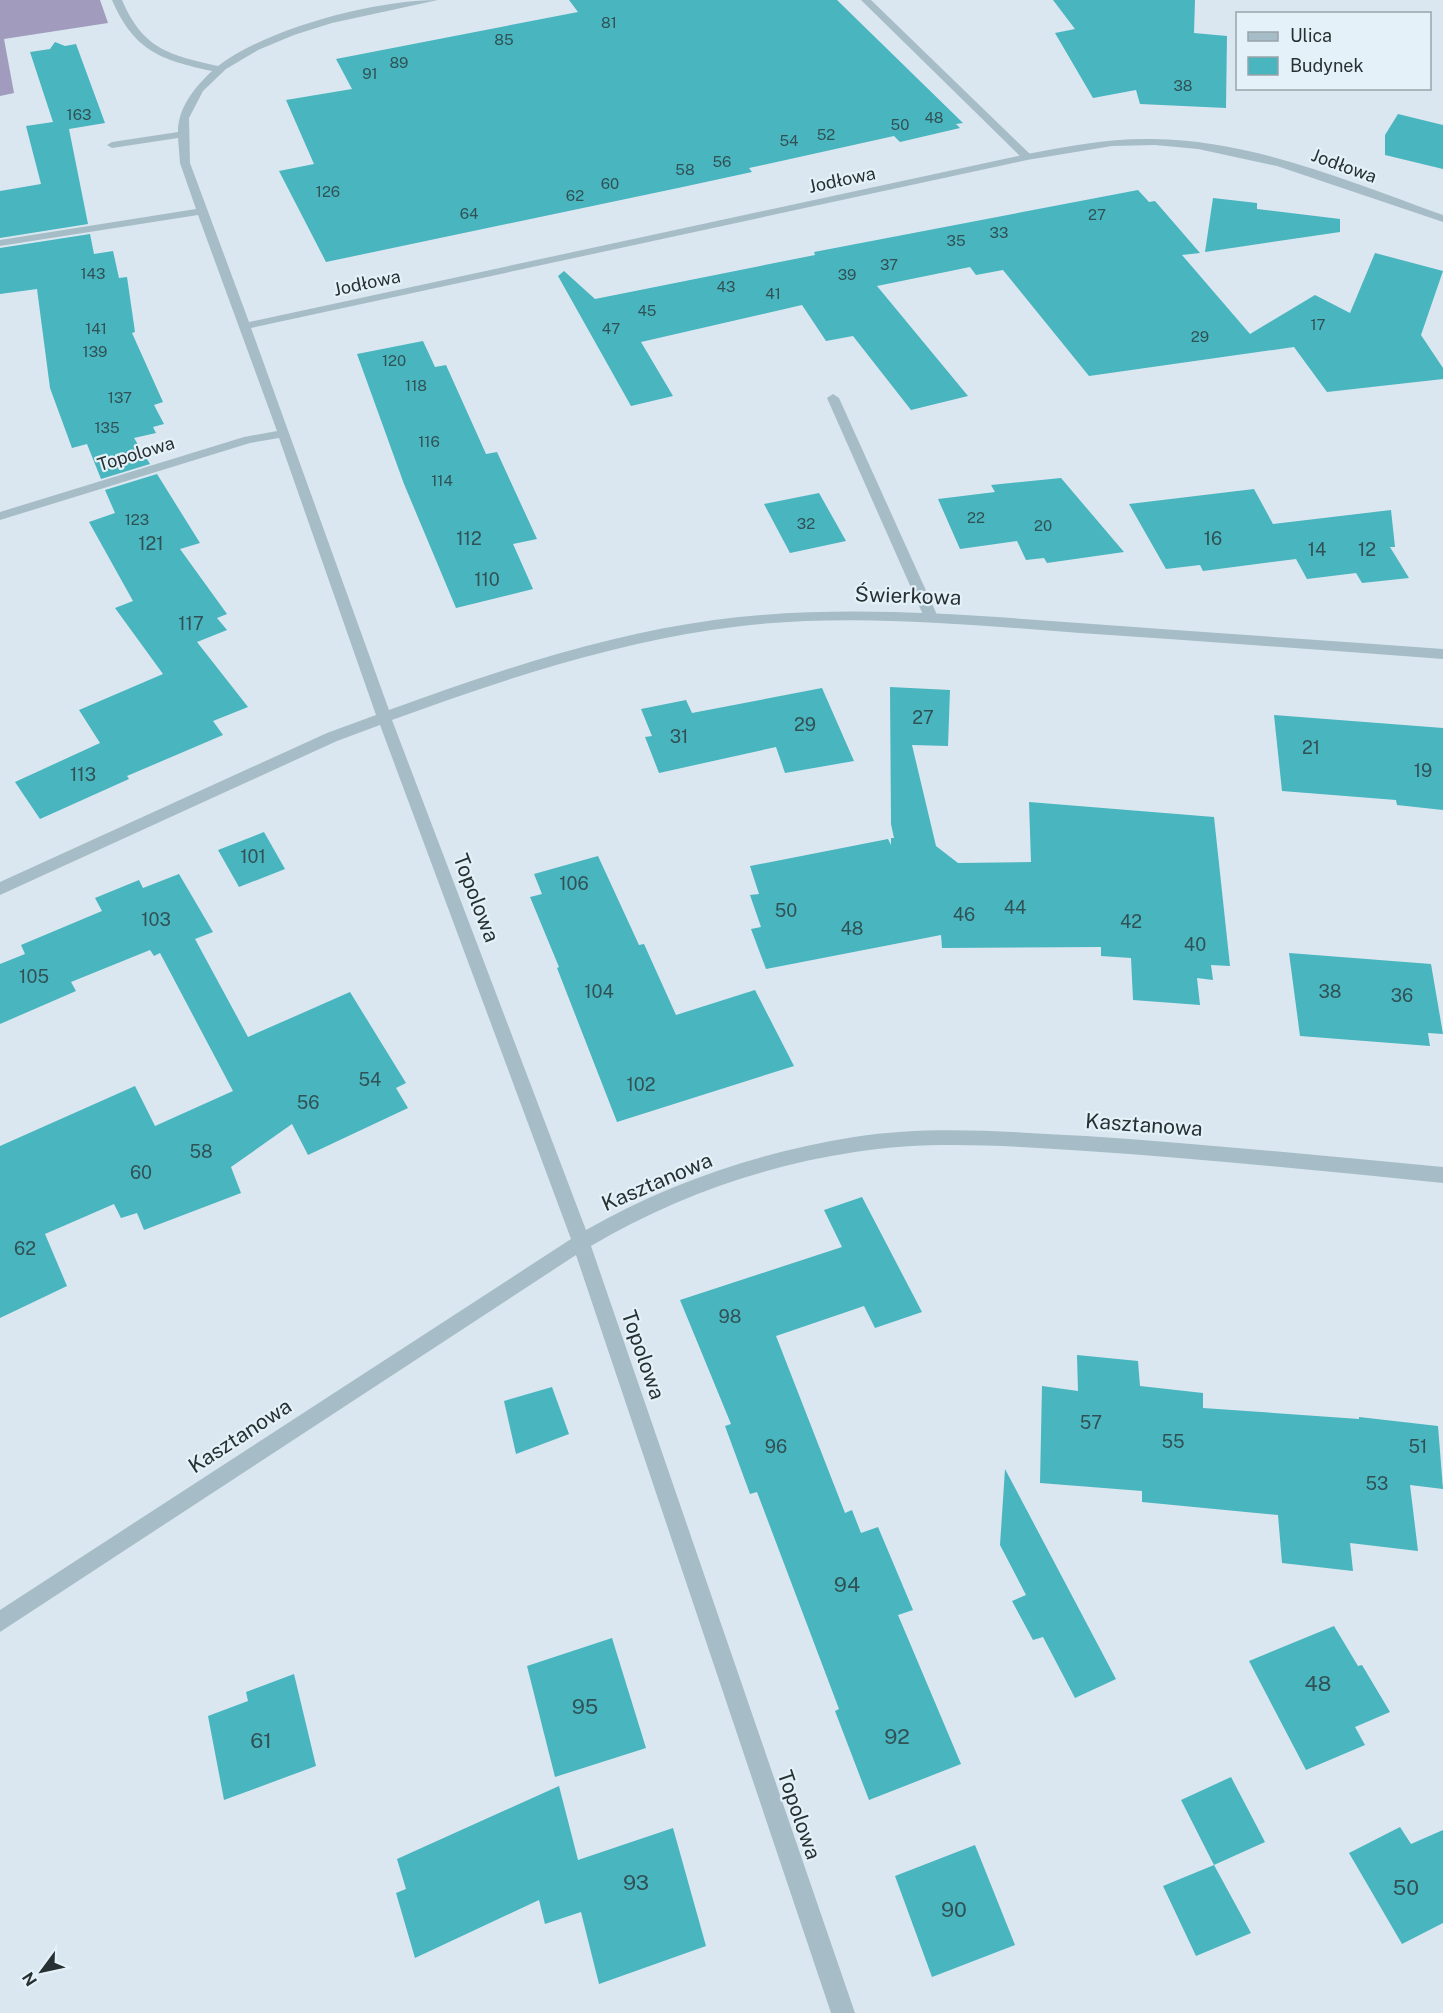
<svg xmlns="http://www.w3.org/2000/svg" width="1443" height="2013" font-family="'Public Sans',sans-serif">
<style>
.green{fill:#a19bbd}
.building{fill:#49b5bf}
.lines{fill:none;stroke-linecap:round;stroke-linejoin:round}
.service{fill:#a6bdc7;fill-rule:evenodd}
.minor{fill:#a6bdc7;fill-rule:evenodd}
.labels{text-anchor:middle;stroke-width:4.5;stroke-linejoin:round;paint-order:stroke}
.far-number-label{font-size:15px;fill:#305256}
.far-street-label{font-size:18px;fill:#273133;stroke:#e5f1f8}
.number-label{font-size:18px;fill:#305256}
.street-label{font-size:21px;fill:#273133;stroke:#e5f1f8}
.near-number-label{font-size:21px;fill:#305256}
</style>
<rect width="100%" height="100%" fill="#dae7f0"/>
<path class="green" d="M0 0H100L108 23 4 39 14 93 0 96Z"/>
<g class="building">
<path d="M569 0H837L963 123 956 124 960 128 900 142 894 136 749 168 752 172 678 188 326 262 279 171 314 164 286 100 352 89 336 59 578 12Z"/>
<path d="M1053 0H1195L1194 33 1227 36 1226 108 1140 104 1136 90 1093 98 1055 33 1075 29Z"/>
<path d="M55 42 65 46 76 44 105 123 69 129 88 224 0 238V191L41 184 26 126 53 122 30 52 50 49Z"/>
<path d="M1398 114 1443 125V169L1385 155V135Z"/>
<path d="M1138 190 1149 202 1155 201 1200 253 1182 255 1250 334 1315 295 1350 313 1375 253 1443 271 1421 335 1443 368V379L1327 392 1294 347 1089 376 1003 270 976 275 970 267 877 286 968 396 911 410 853 336 826 341 802 305 641 342 673 396 631 406 558 276 564 271 595 299 815 255 814 252Z"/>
<path d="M1213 198 1257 203V209L1340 219V232L1205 252Z"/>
<path d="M90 234 94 254 113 251 119 278 127 277 135 332 132 333 163 402 154 405 164 424 153 427 156 433 134 438 150 464 101 479 87 444 72 448 50 388 37 289 0 294V248Z"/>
<path d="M423 341 435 367 446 365 486 454 497 452 537 539 513 544 533 589 456 608 404 484 357 354Z"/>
<path d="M157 474 200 543 180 549 227 614 217 618 227 630 197 642 248 707 213 721 223 735 127 776 129 779 40 819 15 782 100 743 79 710 163 674 115 608 133 601 89 522 115 513 105 490Z"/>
<path d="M1061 478 1124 552 1047 563 1044 558 1026 560 1017 541 960 549 938 499 995 492 991 485Z"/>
<path d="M1254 489 1273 524 1391 510 1395 547H1390L1409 578 1362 583 1356 573 1307 579 1296 559 1203 571 1200 565 1166 569 1129 504Z"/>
<path d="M819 493 846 541 790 553 764 504Z"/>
<path d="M890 687 950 690 948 746 912 745 936 846 958 863 1031 862 1029 802 1214 817 1230 966 1211 965 1213 980 1197 978 1200 1005 1133 1000 1131 958 1101 956V947L942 948 941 935 766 969 751 929 761 927 750 895 759 894 750 866 888 839 891 845V838H894L891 824Z"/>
<path d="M822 688 854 761 785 773 776 747 659 773 645 737 652 736 641 709 686 700 692 713Z"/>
<path d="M1274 715 1443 728V810L1397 805 1396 800 1282 791Z"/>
<path d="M264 832 285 869 239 887 218 850Z"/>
<path d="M598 856 639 945 644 944 676 1015 755 990 794 1066 617 1122 557 968 559 967 530 897 542 894 534 874Z"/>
<path d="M179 874 213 932 195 939 248 1037 350 992 406 1083 396 1088 408 1108 308 1155 292 1124 231 1167 241 1193 144 1230 137 1213 121 1218 114 1204 45 1234 67 1286 0 1318V1146L135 1086 155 1126 233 1091 160 953 154 956 150 950 71 982 76 991 0 1024V964L25 954 21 945 102 911 95 898 139 880 143 888Z"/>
<path d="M1289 953 1431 964 1443 1034 1428 1033 1430 1046 1300 1036Z"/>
<path d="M862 1197 922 1312 875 1328 864 1306 776 1336 845 1513 852 1510 861 1533 878 1527 913 1610 898 1615 961 1764 869 1800 835 1711 839 1709 757 1492 750 1494 725 1426 731 1424 680 1300 842 1247 824 1210Z"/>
<path d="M1077 1355 1138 1361 1140 1386 1203 1393V1408L1359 1419V1417L1438 1426 1443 1489 1410 1485 1418 1551 1350 1543 1353 1571 1282 1563 1278 1515 1142 1502V1491L1040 1483 1042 1386 1078 1391Z"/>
<path d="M552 1387 569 1434 516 1454 504 1401Z"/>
<path d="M1005 1469 1116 1679 1075 1698 1043 1637 1033 1640 1012 1601 1026 1595 1000 1545Z"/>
<path d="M1334 1626 1358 1666 1362 1665 1390 1712 1355 1727 1365 1745 1306 1770 1249 1661Z"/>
<path d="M612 1638 646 1748 555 1777 527 1666Z"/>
<path d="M294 1674 316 1766 224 1800 208 1716 248 1701 246 1692Z"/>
<path d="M1231 1777 1265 1842 1214 1865 1251 1933 1196 1956 1163 1886 1214 1865 1181 1800Z"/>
<path d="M559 1786 578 1860 673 1828 706 1946 599 1984 581 1912 545 1924 539 1900 415 1958 396 1893 406 1889 397 1859Z"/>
<path d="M1400 1827 1411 1844 1443 1830V1923L1402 1944 1349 1853Z"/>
<path d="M975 1845 1015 1945 932 1977 895 1876Z"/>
</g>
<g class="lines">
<g class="service">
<path d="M861 0H871L1031 155V159H1023Z"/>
<path d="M833 394 839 398 938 617 936 620 931 622 924 617 827 398Z"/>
</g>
<path class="minor" d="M112 0H122C143 49 169 55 218 66 268 28 375 0 438 0L332 23 294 35 258 50 226 69 203 91 189 118 190 163 249 322 1027 154C1069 146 1110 138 1153 139 1253 140 1351 182 1443 215V222L1277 166 1198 149 1155 145 1112 146 1027 160 251 328 389 710C494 672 603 635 714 620 835 604 957 614 1079 623 1200 632 1322 640 1443 649V659C1322 650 1201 641 1080 633 958 624 833 611 711 630 601 647 496 682 392 720L586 1230C668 1183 760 1152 854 1137 931 1125 1009 1132 1086 1136 1205 1144 1324 1156 1443 1167V1183C1324 1171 1205 1159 1086 1151 1009 1146 931 1140 855 1152 762 1166 672 1198 591 1246L855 2013H831L576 1255 0 1632V1610L571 1239 380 725 337 741 0 895V882L327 733 376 715 279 438 250 443 0 520V512L244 437 277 431 198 215 0 246V240L196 209 180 163 178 138 112 148 107 145 112 142 178 132C178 107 195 87 212 71 161 60 134 51 112 0Z"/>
</g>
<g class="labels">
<g class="far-number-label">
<text x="609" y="28">81</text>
<text x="504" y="45">85</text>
<text x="399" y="68">89</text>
<text x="370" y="79">91</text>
<text x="1183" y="91">38</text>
<text x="79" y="120">163</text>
<text x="934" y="123">48</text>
<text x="900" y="130">50</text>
<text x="826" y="140">52</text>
<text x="789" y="146">54</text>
<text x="722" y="167">56</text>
<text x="685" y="175">58</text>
<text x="610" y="189">60</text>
<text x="328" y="197">126</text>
<text x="575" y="201">62</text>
<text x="469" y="219">64</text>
<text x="1097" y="220">27</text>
<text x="999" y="238">33</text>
<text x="956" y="246">35</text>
<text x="889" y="270">37</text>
<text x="93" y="279">143</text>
<text x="847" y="280">39</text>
<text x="726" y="292">43</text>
<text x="773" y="299">41</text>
<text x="647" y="316">45</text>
<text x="1318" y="330">17</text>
<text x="96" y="334">141</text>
<text x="611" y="334">47</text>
<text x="1200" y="342">29</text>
<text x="95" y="357">139</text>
<text x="394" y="366">120</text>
<text x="416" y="391">118</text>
<text x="120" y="403">137</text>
<text x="107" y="433">135</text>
<text x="429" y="447">116</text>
<text x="442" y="486">114</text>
<text x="976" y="523">22</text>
<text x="137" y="525">123</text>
<text x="806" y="529">32</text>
<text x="1043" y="531">20</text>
</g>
<g class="far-street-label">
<text transform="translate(1344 166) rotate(20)" y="6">Jodłowa</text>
<text transform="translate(842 180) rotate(-12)" y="6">Jodłowa</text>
<text transform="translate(367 283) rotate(-12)" y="6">Jodłowa</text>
<text transform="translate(136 454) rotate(-17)" y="6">Topolowa</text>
</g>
<g class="number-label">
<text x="469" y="545">112</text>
<text x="1213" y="545">16</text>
<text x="151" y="550">121</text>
<text x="1317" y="556">14</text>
<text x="1367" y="556">12</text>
<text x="487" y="586">110</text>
<text x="191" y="630">117</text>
<text x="923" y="724">27</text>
<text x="805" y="731">29</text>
<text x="679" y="743">31</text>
<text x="1311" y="754">21</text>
<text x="1423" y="777">19</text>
<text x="83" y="781">113</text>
<text x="253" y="863">101</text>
<text x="574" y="890">106</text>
<text x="1015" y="914">44</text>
<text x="786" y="917">50</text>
<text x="964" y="921">46</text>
<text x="156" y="926">103</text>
<text x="1131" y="928">42</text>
<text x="852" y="935">48</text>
<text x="1195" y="951">40</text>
<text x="34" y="983">105</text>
<text x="599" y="998">104</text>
<text x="1330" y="998">38</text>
<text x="1402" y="1002">36</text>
<text x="370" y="1086">54</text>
<text x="641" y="1091">102</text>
<text x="308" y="1109">56</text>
<text x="201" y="1158">58</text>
<text x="141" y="1179">60</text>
<text x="25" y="1255">62</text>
<text x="730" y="1323">98</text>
<text x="1091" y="1429">57</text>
<text x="1173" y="1448">55</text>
<text x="776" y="1453">96</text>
<text x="1418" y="1453">51</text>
<text x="1377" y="1490">53</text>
</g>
<g class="street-label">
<text transform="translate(908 596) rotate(2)" y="7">Świerkowa</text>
<text transform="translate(476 898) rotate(69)" y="7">Topolowa</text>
<text transform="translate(1144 1125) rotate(4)" y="7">Kasztanowa</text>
<text transform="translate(657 1182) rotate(-23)" y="7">Kasztanowa</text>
<text transform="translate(643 1355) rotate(71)" y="7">Topolowa</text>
<text transform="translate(240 1436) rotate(-33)" y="7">Kasztanowa</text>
<text transform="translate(799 1815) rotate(71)" y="7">Topolowa</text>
</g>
<g class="near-number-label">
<text x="847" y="1592">94</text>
<text x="1318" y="1691">48</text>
<text x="585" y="1714">95</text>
<text x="897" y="1744">92</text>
<text x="261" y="1748">61</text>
<text x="636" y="1890">93</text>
<text x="1406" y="1895">50</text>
<text x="954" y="1917">90</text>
</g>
</g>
<rect x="1236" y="12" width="195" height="78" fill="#e5f1f8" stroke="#99a4a9" stroke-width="1.5"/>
<rect x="1248" y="32" width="30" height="9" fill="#a6bdc7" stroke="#99a4a9" stroke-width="1.5"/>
<text x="1290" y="42" font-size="18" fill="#273133">Ulica</text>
<rect x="1248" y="57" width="30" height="18" fill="#49b5bf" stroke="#99a4a9" stroke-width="1.5"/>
<text x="1290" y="72" font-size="18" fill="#273133">Budynek</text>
<g transform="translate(42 1971) rotate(237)" stroke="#e5f1f8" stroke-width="4.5" paint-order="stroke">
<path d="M0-4.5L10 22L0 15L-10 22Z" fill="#273133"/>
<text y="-9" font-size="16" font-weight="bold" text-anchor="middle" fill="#273133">N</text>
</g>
</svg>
